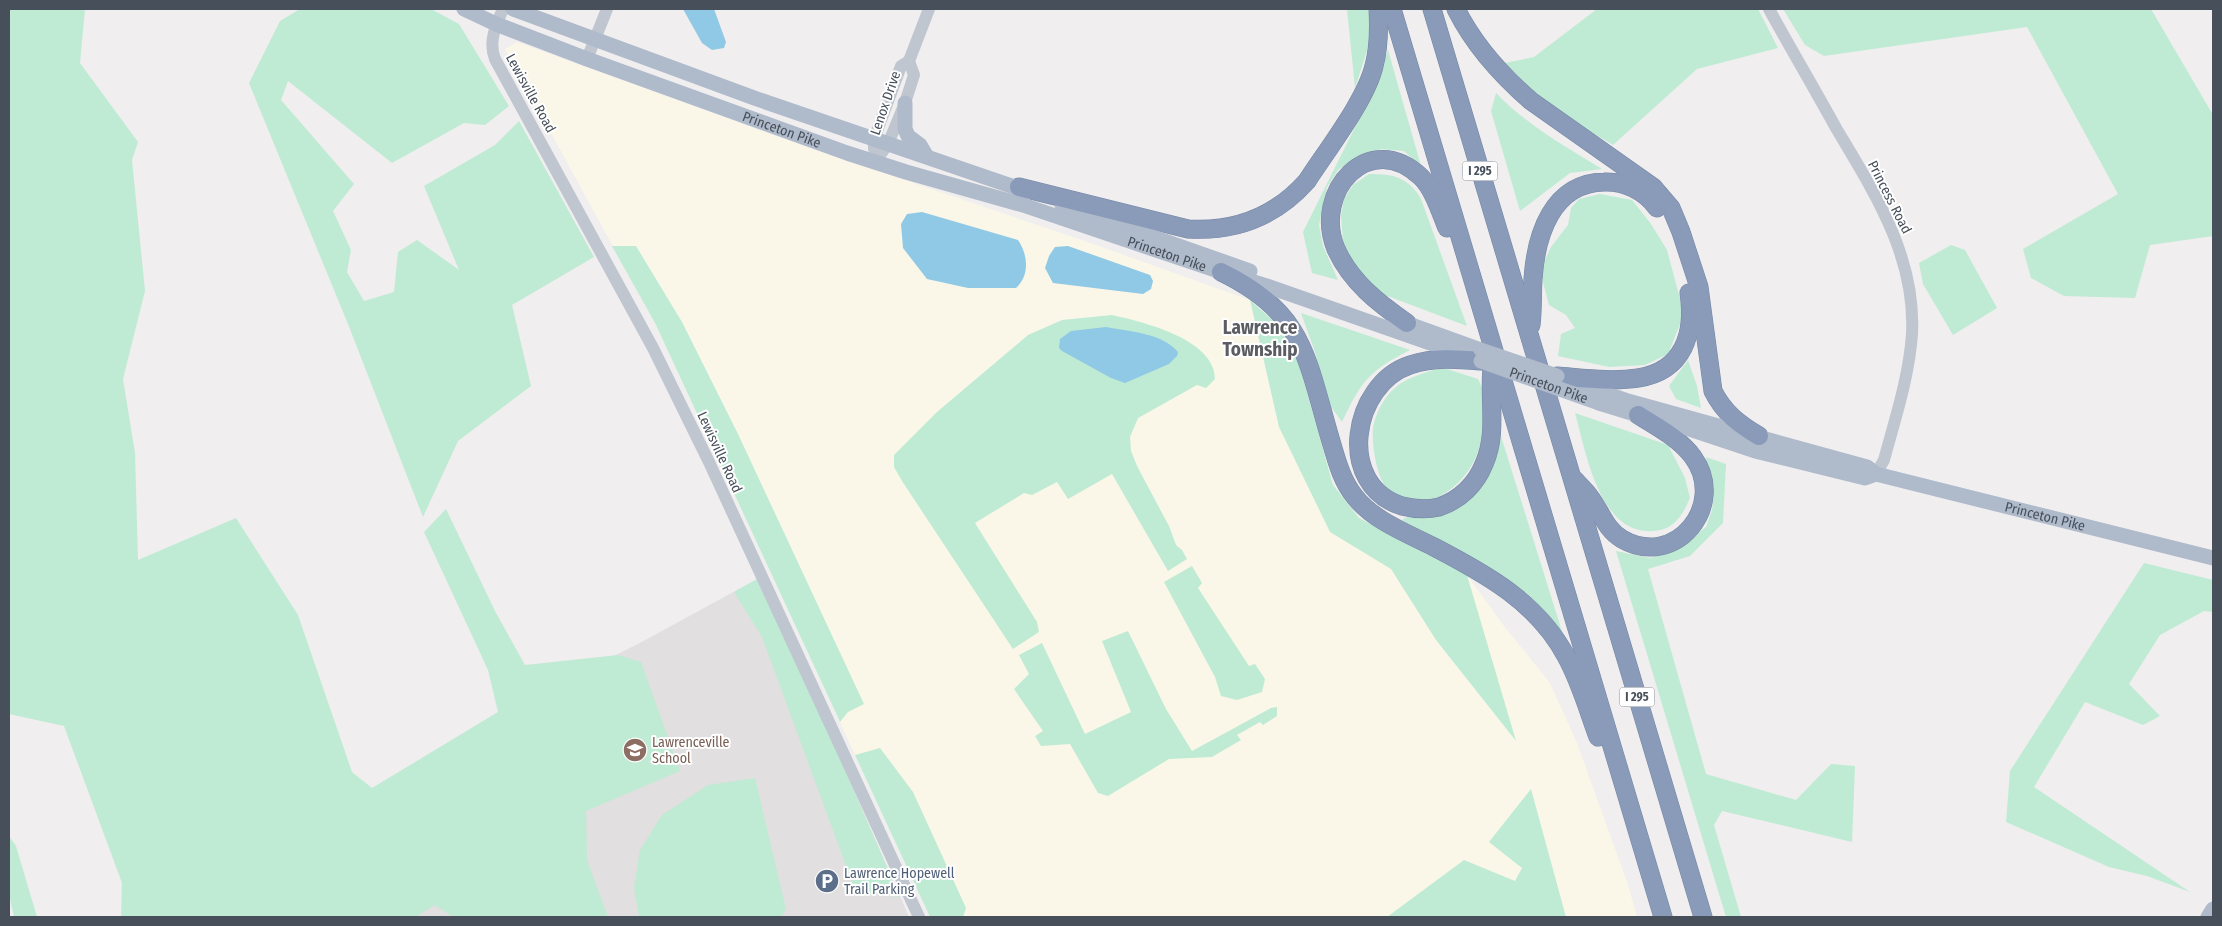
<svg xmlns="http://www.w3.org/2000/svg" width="2222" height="926" font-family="'Fira Sans Condensed',sans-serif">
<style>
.commercial{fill:#faf7e8}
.education{fill:#e1dfdf}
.green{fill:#bfebd5}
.water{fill:#8fc9e5}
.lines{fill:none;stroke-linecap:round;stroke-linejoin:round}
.highway-casing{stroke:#7486a5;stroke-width:19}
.minor{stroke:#bfc6cf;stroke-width:12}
.major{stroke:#afbacb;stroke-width:15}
.highway{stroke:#899bb9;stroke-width:18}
.major-bridge{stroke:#afbacb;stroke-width:15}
.labels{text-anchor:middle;stroke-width:4;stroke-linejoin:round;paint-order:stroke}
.shield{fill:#fff;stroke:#7e848c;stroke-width:1}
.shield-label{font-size:12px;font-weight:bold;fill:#474f5a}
.street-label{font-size:14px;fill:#474f5a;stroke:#fff}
.education-label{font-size:14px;fill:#785e54;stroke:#fff;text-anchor:start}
.service-label{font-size:14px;fill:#4e5e75;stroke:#fff;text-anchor:start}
.district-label{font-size:19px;font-weight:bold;fill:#5b5d62;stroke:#fff}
</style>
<rect width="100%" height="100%" fill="#f0eeee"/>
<path class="commercial" d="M517 42 807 147 1085 241 1250 300 1277 324 1326 459 1333 485 1359 518 1467 575 1504 626 1550 683 1577 743 1628 885 1637 917H930L655 323 505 49Z"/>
<path class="education" d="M761 577 909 917H235L498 713 638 644Z"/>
<g class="green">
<path d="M9 9H85L80 63 138 142 132 160 145 291 123 379 135 453 138 560 236 518 298 615 352 772 372 788 498 712 488 670 424 532 446 509 495 611 525 665 618 655 641 662 680 771 586 811 587 860 608 917H453L435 905 415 917H121L122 883 64 726 9 714Z"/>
<path d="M300 9H431L459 24 509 106 485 125 464 123 392 163 288 81 281 100 354 184 333 211 351 250 347 272 364 301 394 292 398 252 417 240 459 270 424 186 495 145 519 121 594 257 512 305 531 386 458 441 423 517 348 324 249 83 280 21Z"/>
<path d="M1347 9H1368L1373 32 1355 88Z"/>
<path d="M1597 9H1758L1778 48 1697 69 1613 145 1572 121 1534 92 1505 63 1534 57Z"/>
<path d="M1783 9H2151L2213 115V236L2150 245 2135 298 2064 296 2031 278 2023 249 2118 194 2027 27 1824 56 1805 45Z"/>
<path d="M1388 50 1421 166 1404 151 1381 149 1356 157 1338 170 1327 187 1319 225 1323 246 1338 280 1312 273 1303 232 1372 93Z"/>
<path d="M1496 93C1527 125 1564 146 1602 169L1570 173 1520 211 1491 111Z"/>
<path d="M1369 174C1393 174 1408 177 1421 199L1467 326 1377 292 1358 271 1343 243 1341 215 1344 199 1353 185Z"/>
<path d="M1600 194 1632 200 1651 224 1667 250 1684 314 1668 354 1645 365 1609 367 1558 356 1561 334 1575 328 1566 315 1549 305 1540 271 1551 247 1568 225 1571 208 1579 199Z"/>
<path d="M1951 245 1965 250 1997 308 1953 335 1923 284 1919 263Z"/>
<path d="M612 246H636L682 322 738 434 864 704 848 712 840 722 655 323Z"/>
<path d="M1250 300 1277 324 1298 360 1333 485 1359 518 1467 575 1516 741 1436 640 1391 569 1330 532 1279 427Z"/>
<path d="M1301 313 1410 350C1369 371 1362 380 1342 422L1327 401 1315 352Z"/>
<path d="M1112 315C1143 322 1215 339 1215 379L1206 388 1197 385 1138 418 1130 437 1131 451 1137 466 1169 526 1176 545 1182 550 1187 559 1168 571 1112 474 1068 499 1057 482 1032 495 1024 493 975 523 1037 622 1039 632 1013 649 902 481 894 467V455L937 412 1028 335 1062 320Z"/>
<path d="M1688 360 1697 386 1701 408 1676 399 1669 386Z"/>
<path d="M1441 367 1478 379C1481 386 1487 396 1488 403 1488 420 1482 443 1475 459 1461 490 1417 521 1387 488 1376 478 1370 436 1374 423 1378 409 1385 396 1396 387 1407 377 1427 373 1441 367Z"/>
<path d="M1575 413 1668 445 1685 478 1690 498C1682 516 1674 530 1653 531 1599 535 1586 452 1575 413Z"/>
<path d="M1500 433 1564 638 1520 588 1402 520C1415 511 1432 516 1447 513 1452 512 1456 508 1460 505 1486 490 1493 460 1500 433Z"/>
<path d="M1706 457 1726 464 1723 523 1690 556 1648 569 1706 774 1796 800 1831 764 1855 766 1852 842 1722 811 1714 825 1741 917H1726L1616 551 1650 558 1678 548 1706 527 1712 510 1714 490Z"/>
<path d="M2144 563 2213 580V612L2204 611 2160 635 2129 684 2160 716 2143 725 2085 702 2034 787 2190 892 2147 876 2109 867 2006 822 2010 771Z"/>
<path d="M1192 566 1202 583 1198 588 1249 666 1255 664 1265 679 1262 692 1237 700 1221 696 1215 677 1164 582Z"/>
<path d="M761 577 900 897 856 893 762 637 734 592Z"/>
<path d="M1128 631 1166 709 1192 751 1271 708 1277 707V716L1263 725 1260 722 1237 735 1241 740 1212 757 1169 759 1108 796 1098 793 1070 744 1041 746 1035 736 1043 731 1014 689 1029 674 1019 655 1042 643 1085 734 1131 712 1102 641Z"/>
<path d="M880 748 913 792 966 908 963 917H930L855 755Z"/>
<path d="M755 778 786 909 781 917H639L634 888 640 850 662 815 708 785Z"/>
<path d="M1531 789 1566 917H1387L1464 860 1515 881 1522 868 1489 842Z"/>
<path d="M9 836 16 846 37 917H14L9 894Z"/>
</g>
<g class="water">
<path d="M683 9H714L726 42 724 48 712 50 702 43Z"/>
<path d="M922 212 1018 240C1028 255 1030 275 1016 288H968L927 279 903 248 901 224 907 214Z"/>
<path d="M1068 246 1150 275 1153 281 1151 289 1143 294 1053 283 1045 268 1049 256 1055 247Z"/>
<path d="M1106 327C1127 331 1163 333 1178 352L1177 356 1169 364 1125 383 1111 378 1062 351 1059 348 1060 339 1071 331Z"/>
</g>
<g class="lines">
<g class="highway-casing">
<g id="highway">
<path d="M1392 9 1663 917"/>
<path d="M1432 9 1703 917"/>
<path d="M1456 9C1474 45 1501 75 1531 101L1653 187 1671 208 1681 232 1699 287 1713 391C1724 413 1739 424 1759 436"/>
<path d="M1019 187 1188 229C1236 232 1275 217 1307 181 1327 150 1366 100 1374 66 1379 48 1379 27 1378 9"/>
<path d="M1221 272C1304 312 1306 356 1330 438 1336 458 1341 480 1355 497 1374 521 1407 533 1434 547 1486 574 1537 602 1566 656 1580 681 1588 710 1598 737"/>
<path d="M1407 323C1378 303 1351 282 1336 249 1312 191 1370 128 1421 177 1434 190 1440 211 1447 228"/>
<path d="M1531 325C1533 309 1532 294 1533 279 1536 235 1552 183 1604 182 1624 181 1645 191 1657 208"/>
<path d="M1481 361C1457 359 1434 357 1410 365 1352 384 1335 485 1402 506 1414 509 1426 510 1439 507 1460 500 1476 484 1484 464 1499 431 1487 394 1493 359"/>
<path d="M1557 376C1583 378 1612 382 1638 378 1684 371 1695 333 1689 293"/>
<path d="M1575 480C1580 486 1586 491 1590 497 1601 511 1605 529 1622 539 1675 570 1728 505 1693 457 1680 439 1656 426 1638 415"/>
</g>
</g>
<g class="minor">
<path d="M503 9C496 25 488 42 495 59L653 348 709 462 919 917"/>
<path d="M1769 9C1791 49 1814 88 1836 128 1874 192 1916 256 1912 334 1909 377 1895 419 1884 460L1876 474"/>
<path d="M587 59 607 9"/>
<path d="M874 149V139L901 66 909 61"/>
<path d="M875 162 888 144 905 103 914 75 909 61 929 9"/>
</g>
<g class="major">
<path id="s1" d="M464 9 496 24 587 59 847 153 906 172 1023 205 1221 272 1270 287 1470 357"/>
<path d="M513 9 757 99 1029 192"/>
<path d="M905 103V129L908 136 920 145 926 155"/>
<path d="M1062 205 1250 271"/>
<path d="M1395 319 1481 350"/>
<path id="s2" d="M1570 381 1628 401 1867 467 1876 474 2213 558"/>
<path d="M1599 403 1638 415 1653 417 1755 451 1865 478 1876 474"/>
<path d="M2208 917 2213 909"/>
</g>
<use href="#highway" class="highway"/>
<g class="major-bridge">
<path d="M1481 350 1557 376"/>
<path id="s3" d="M1481 361 1599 403"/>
</g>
</g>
<defs>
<g id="school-disc" transform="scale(1.25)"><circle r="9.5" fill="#8d6e63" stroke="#fff"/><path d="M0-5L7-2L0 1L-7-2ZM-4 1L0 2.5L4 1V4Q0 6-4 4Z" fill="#fff"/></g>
<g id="parking-disc" transform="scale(1.25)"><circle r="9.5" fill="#5c6f8a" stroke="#fff"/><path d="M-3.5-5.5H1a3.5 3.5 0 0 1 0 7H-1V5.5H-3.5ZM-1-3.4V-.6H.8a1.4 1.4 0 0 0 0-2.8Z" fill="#fff"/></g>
</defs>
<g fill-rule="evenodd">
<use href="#school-disc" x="635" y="750"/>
<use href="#parking-disc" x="827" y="881"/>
</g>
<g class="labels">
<g class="shield">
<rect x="1462.5" y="161.5" width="35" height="19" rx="4"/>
<rect x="1619.5" y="687.5" width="35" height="19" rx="4"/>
</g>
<g class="shield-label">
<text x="1480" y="175">I 295</text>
<text x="1637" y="701">I 295</text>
</g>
<g class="street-label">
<text transform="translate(531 93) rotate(61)" y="5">Lewisville Road</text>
<text transform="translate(885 103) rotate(-71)" y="5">Lenox Drive</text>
<text dy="5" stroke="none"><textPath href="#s1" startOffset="340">Princeton Pike</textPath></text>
<text transform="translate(1890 197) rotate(63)" y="5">Princess Road</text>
<text dy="5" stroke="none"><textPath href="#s1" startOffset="745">Princeton Pike</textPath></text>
<text dy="5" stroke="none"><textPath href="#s3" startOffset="72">Princeton Pike</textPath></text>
<text transform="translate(720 452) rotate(65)" y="5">Lewisville Road</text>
<text dy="5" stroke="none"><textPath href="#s2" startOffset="495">Princeton Pike</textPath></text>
</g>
<g class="education-label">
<text x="652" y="747">Lawrenceville<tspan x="652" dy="16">School</tspan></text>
</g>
<g class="service-label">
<text x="844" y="878">Lawrence Hopewell<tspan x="844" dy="16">Trail Parking</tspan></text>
</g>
<g class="district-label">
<text x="1260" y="334">Lawrence<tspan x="1260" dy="22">Township</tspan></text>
</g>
</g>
<rect width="2222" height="926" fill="none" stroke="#474f5a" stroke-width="20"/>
</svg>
